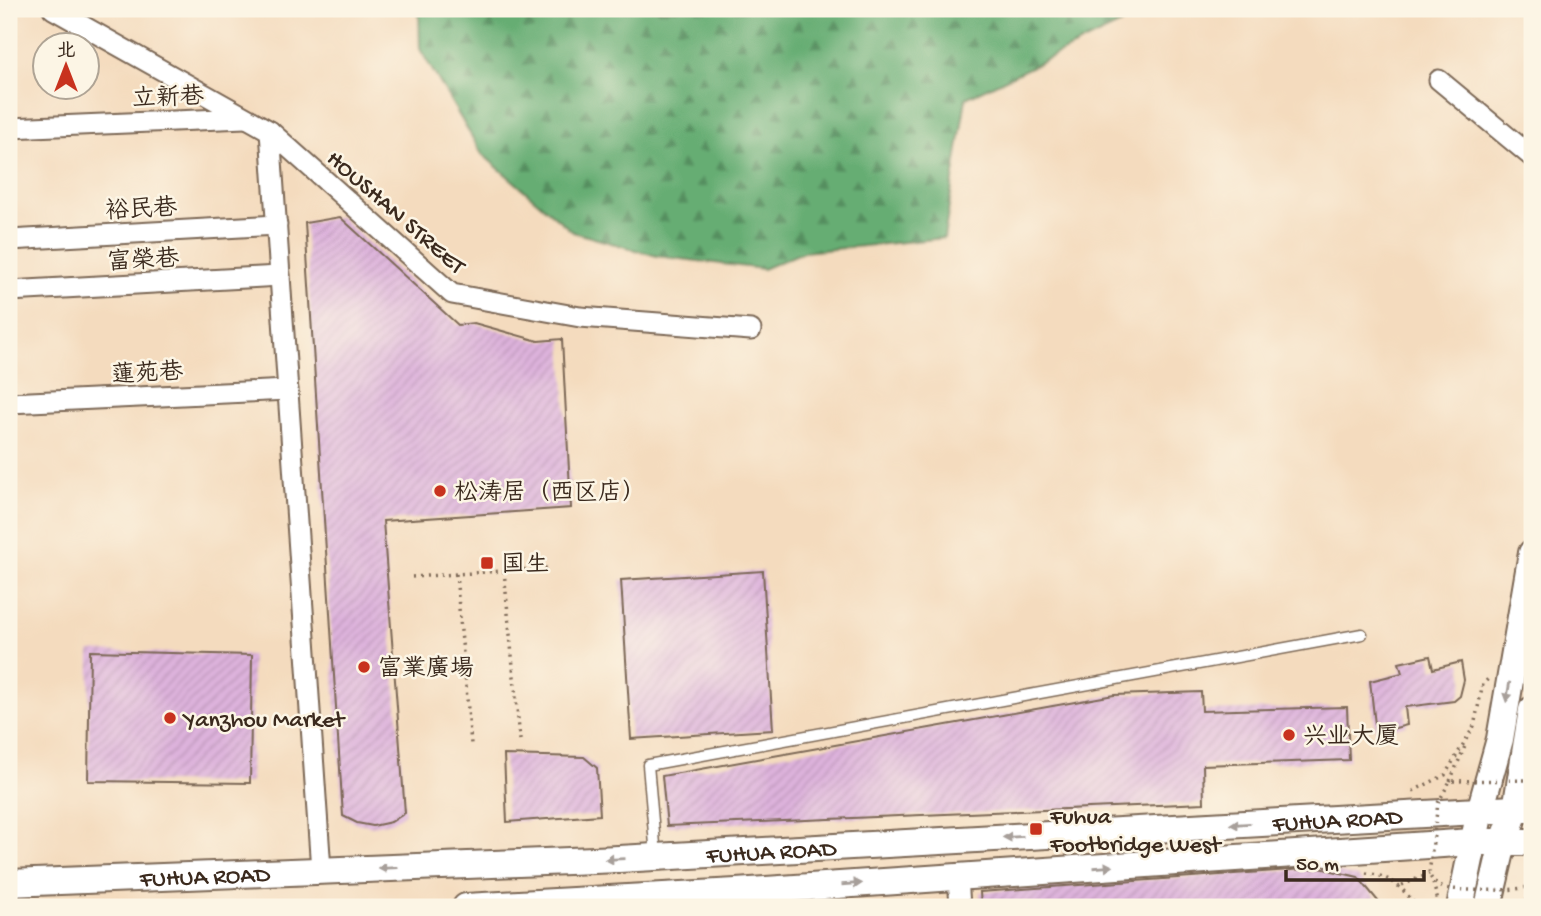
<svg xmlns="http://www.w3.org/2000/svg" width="1541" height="916" font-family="'Gochi Hand','LXGW WenKai TC',sans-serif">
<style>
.forest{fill:url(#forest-firs);stroke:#506c48;stroke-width:2}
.building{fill:url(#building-hatch)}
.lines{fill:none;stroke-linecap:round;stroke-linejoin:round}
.lane-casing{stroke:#7c6856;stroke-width:13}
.street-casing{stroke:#7c6856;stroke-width:23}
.secondary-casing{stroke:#7c6856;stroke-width:30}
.path{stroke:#7c6856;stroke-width:3.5;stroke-dasharray:2 5;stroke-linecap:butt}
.lane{stroke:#fff;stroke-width:10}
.street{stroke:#fff;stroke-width:19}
.secondary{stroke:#fff;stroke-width:26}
.path-bridge{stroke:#7c6856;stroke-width:3.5;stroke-dasharray:2 5;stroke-linecap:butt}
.oneway{fill:#a79f9a}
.poi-dot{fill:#c8321e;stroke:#fcf5e5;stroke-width:2.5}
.labels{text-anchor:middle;stroke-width:5;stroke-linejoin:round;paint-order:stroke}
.street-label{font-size:24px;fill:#3b2a1e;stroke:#fcf5e5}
.poi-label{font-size:24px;fill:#3b2a1e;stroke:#fcf5e5;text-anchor:start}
</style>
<defs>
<pattern id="forest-firs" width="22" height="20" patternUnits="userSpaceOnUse" patternTransform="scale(1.75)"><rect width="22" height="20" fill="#66ad73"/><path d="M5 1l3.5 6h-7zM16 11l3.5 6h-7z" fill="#558d5e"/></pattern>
<pattern id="building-hatch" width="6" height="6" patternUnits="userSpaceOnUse" patternTransform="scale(1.75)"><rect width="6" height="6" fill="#ddb2dc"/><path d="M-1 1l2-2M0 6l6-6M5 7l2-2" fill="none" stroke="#bf99bc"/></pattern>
</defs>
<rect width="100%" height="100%" fill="#fcf5e5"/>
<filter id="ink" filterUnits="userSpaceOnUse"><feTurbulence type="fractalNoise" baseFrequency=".0143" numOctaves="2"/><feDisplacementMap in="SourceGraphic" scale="14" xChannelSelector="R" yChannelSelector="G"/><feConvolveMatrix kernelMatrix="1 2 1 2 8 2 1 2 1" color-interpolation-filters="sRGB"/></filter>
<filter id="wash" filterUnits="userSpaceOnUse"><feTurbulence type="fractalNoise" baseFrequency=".00686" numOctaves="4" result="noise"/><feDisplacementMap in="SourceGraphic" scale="28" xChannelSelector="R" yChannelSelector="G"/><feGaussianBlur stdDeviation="1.57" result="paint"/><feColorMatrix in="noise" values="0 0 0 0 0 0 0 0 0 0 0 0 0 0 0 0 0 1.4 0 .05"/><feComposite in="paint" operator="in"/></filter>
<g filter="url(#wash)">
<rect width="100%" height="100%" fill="#f4dbbe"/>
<path class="forest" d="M419 9H1152L966 98 944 238 803 252 763 269 657 256 573 232 482 154 420 49Z"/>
<g id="blocks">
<g class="building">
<path d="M340 217 458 325 474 323 538 341 562 339 571 508 383 521 405 813 391 822 373 826 357 823 343 816 305 223Z"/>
<path d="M763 571 773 730 631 739 621 580Z"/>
<path d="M90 651 252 655 250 783 88 781Z"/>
<path d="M1430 656 1433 669 1461 662 1464 680 1460 696 1454 701 1405 707 1407 725 1376 733 1370 681 1402 673 1399 663Z"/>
<path d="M1201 692 1202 711 1347 707 1349 760 1203 765 1204 803 667 826 662 776 1114 695Z"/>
<path d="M504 755 584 757 597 768 600 815 507 822Z"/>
<path d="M1320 868 1358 877 1383 907H981L980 892Z"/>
</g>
</g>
</g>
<g filter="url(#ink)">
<use href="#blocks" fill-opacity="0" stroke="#7c6856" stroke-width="2"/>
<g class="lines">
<g class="lane-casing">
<path id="lane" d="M656 856 648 765 1362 634"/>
</g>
<g class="street-casing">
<g id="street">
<path d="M53 9 270 131 452 294 580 317 751 330"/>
<path d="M1439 80 1532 157"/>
<path d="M9 128 245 118"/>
<path d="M270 131 321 870"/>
<path d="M9 240 277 225"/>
<path d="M9 291 280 276"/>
<path d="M9 403 288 390"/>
<path d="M958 877 960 907"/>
</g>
</g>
<g class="secondary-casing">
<g id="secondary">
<path id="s1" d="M9 883 619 859 1532 808"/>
<path d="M466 907 736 892 1472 842H1532"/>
<path d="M1460 907 1480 811 1500 739 1532 553"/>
<path d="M1488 907 1503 843 1516 809 1532 710"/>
</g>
</g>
<g class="path">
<path d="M504 571 520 740"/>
<path d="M456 574 471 744"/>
<path d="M412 577 547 568"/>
<path d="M1450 781 1466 744"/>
<path d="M1413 791 1445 775 1474 726 1483 684 1488 679"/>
<path d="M1366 873C1391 876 1403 888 1417 907"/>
<path d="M1433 883 1438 901"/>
<path d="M1402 885 1429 874"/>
<path d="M1525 907 1531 887"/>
</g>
<use href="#lane" class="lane"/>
<use href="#street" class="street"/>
<use href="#secondary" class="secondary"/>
<path class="path-bridge" d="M1532 780 1450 781 1438 803 1429 874C1433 882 1437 886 1445 888 1460 891 1522 892 1532 885"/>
</g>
<defs><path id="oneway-solid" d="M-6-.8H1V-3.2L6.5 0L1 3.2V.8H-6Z" transform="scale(1.75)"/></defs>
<g class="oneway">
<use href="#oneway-solid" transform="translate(1508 692) rotate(100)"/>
<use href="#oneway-solid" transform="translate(1240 824) rotate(177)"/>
<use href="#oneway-solid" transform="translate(1013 837) rotate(177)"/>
<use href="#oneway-solid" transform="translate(615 859) rotate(178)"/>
<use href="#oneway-solid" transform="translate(1103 867) rotate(-4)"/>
<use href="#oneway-solid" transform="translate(388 868) rotate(178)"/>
<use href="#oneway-solid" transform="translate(852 884) rotate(-4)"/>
</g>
</g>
<g class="poi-dot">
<circle cx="440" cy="491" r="7"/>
<rect x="480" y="556" width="14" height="14" rx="3.5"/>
<circle cx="364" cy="667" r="7"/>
<circle cx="170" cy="718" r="7"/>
<circle cx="1289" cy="735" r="7"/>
<rect x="1029" y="822" width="14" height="14" rx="3.5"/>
</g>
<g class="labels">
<g class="street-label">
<text transform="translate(168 96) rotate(-2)" y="8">立新巷</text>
<text transform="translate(141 208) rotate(-3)" y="8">裕民巷</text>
<text transform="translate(397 211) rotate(41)" y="8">HOUSHAN STREET</text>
<text transform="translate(143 259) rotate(-3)" y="8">富榮巷</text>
<text transform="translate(147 372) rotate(-3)" y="8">蓮苑巷</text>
<text dy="8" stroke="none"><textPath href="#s1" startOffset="1330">FUHUA ROAD</textPath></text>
<text dy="8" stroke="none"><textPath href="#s1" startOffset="763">FUHUA ROAD</textPath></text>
<text dy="8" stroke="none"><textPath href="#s1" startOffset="196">FUHUA ROAD</textPath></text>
</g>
<g class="poi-label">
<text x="454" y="499">松涛居（西区店）</text>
<text x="501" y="571">国生</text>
<text x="378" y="675">富業廣場</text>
<text x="184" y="726">Yanzhou Market</text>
<text x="1303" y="743">兴业大厦</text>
<text x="1050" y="823">Fuhua<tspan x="1050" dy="28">Footbridge West</tspan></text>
</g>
</g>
<rect width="1541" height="916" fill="none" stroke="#fcf5e5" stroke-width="35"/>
<g transform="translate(66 66)"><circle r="33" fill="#fcf5e5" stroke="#afa495" stroke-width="2"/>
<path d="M0-5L12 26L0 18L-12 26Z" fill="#c8321e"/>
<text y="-10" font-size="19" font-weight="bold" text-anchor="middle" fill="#3b2a1e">北</text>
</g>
<path d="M1286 870v10h138v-10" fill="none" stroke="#3b2a1e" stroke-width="3.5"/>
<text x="1296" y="870" font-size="21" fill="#3b2a1e" stroke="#fcf5e5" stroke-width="5" paint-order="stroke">50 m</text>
</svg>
